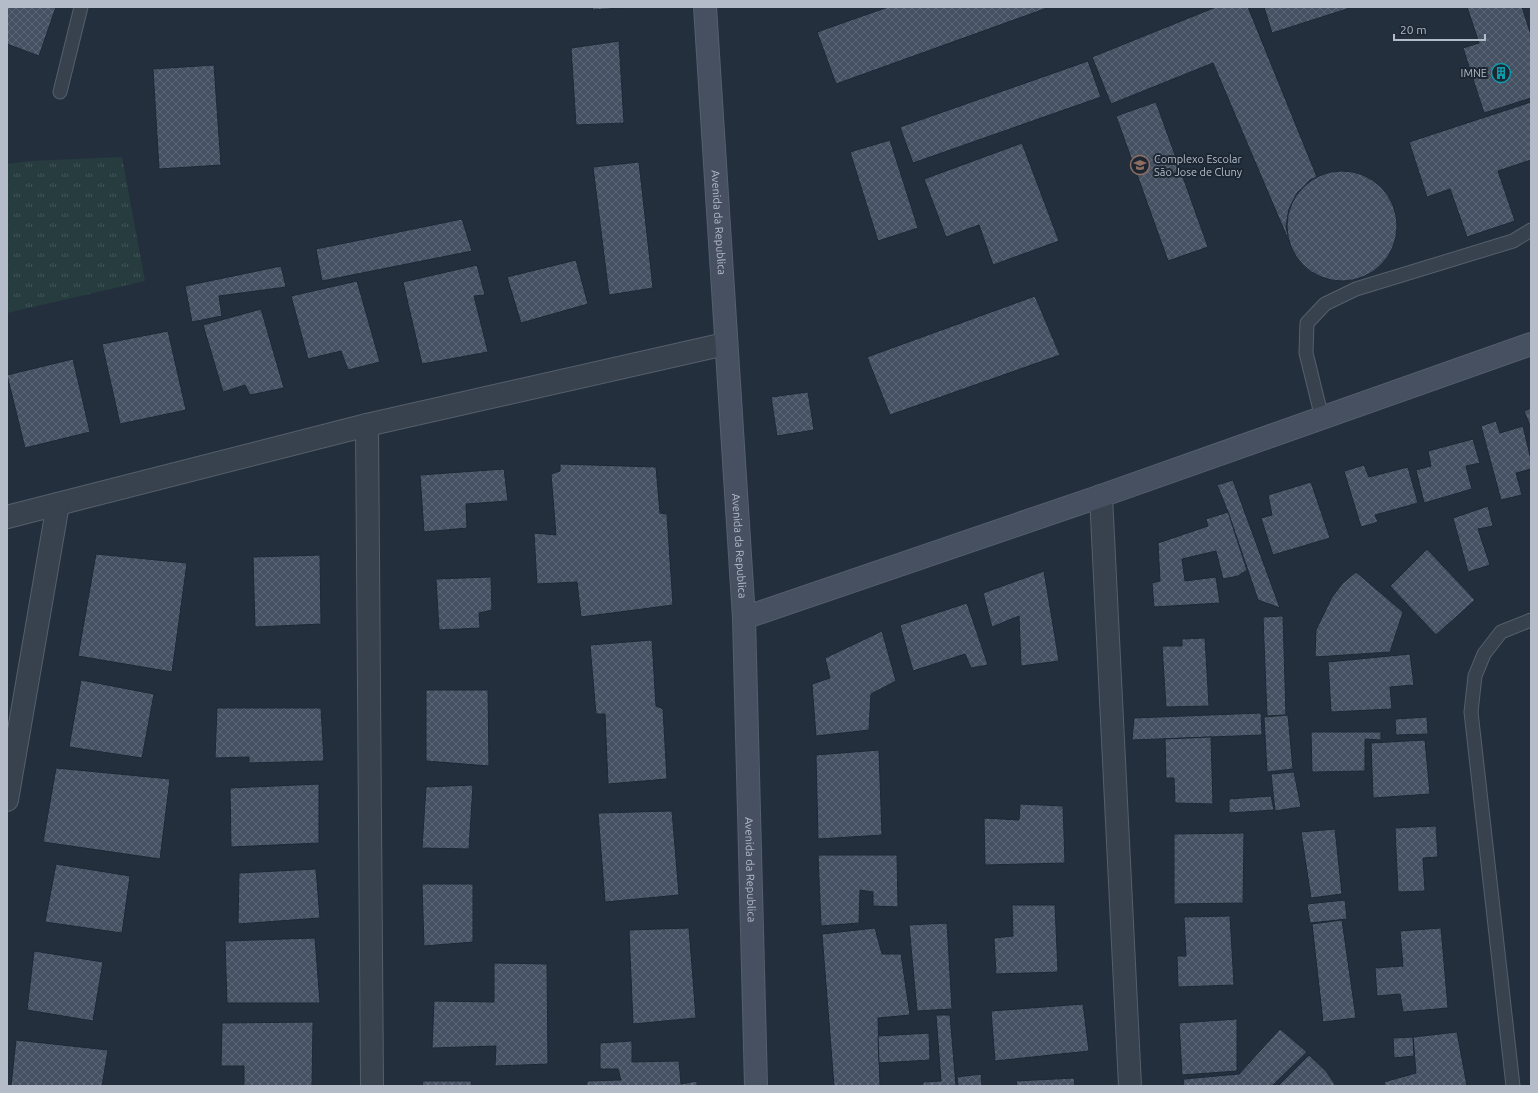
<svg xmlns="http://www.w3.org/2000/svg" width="1538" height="1093" font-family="Ubuntu,sans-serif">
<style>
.grass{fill:url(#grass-tufts)}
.building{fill:url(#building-cross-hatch);stroke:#1f2835}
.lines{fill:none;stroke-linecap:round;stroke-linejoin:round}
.lane-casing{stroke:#565f6c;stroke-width:15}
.street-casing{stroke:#565f6c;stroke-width:24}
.secondary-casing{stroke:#565f6c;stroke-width:24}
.lane{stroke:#38414e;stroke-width:13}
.street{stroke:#38414e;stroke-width:22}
.secondary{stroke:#465061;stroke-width:22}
.labels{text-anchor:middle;stroke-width:4;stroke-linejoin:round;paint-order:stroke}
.poi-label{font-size:11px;fill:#b4bcc9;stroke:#1d2633;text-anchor:end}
.street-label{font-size:11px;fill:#b4bcc9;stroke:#1d2633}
</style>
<defs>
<pattern id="grass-tufts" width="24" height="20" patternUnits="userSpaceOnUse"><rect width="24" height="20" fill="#263c3f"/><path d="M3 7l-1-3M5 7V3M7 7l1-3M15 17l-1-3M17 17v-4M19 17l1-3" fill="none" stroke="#435659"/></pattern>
<pattern id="building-cross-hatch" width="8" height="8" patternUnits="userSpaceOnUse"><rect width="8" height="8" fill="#455162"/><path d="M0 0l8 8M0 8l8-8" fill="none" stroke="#5d6877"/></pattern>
</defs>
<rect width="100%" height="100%" fill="#242f3e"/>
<path class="grass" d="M122 157 145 281 7 313V164L31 161Z"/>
<g class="building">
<path d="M7 7H56L39 56 7 44Z"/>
<path d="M592 7H633L593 10Z"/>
<path d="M888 7H1050L836 84 817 32Z"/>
<path d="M1216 7H1248L1317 177 1310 180 1297 193 1289 209 1286 227 1290 244 1213 63 1111 104 1092 57Z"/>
<path d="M1264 7H1353L1272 33Z"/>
<path d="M1467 7H1522L1531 35V98L1484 113 1463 48 1479 43Z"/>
<path d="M619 41 624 123 576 125 571 48Z"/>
<path d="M1088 61 1101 97 913 163 900 127Z"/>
<path d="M214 65 221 165 159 169 153 69Z"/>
<path d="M1156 102 1208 247 1168 261 1116 116Z"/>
<path d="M1531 102V160L1498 171 1515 221 1467 237 1450 189 1427 197 1409 142Z"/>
<path d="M890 140 918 228 878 241 850 152Z"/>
<path d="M1022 143 1059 241 993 265 979 225 946 237 924 179Z"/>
<path d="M639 162 653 288 609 295 593 167Z"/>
<circle cx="1342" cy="226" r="55"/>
<path d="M462 219 472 251 322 281 316 249Z"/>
<path d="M576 260 588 304 521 323 507 277Z"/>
<path d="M477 265 485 295 474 296 488 352 422 364 403 282Z"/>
<path d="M281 266 286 287 219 296 222 316 192 322 185 286Z"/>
<path d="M357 281 380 362 348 370 341 351 308 359 291 296Z"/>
<path d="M1035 296 1060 355 890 415 867 357Z"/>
<path d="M261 309 284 388 250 395 245 385 223 392 203 325Z"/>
<path d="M168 331 186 410 120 424 102 344Z"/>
<path d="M73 359 90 432 25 448 7 375Z"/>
<path d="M808 392 814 430 777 436 771 397Z"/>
<path d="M1531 408V428L1524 411Z"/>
<path d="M1496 421 1500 433 1523 426 1531 460V469L1516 473 1522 495 1501 500 1481 426Z"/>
<path d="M1473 439 1480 463 1466 466 1472 489 1424 503 1416 470 1431 466 1428 451Z"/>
<path d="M560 464 656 467 660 513 667 514 673 605 581 617 577 582 537 584 534 533 556 535 551 474 560 471Z"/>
<path d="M1364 465 1369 477 1408 467 1418 503 1375 515 1378 522 1361 527 1344 471Z"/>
<path d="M504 469 508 501 466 504 467 528 424 532 420 475Z"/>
<path d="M1233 480 1280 608 1258 600 1228 512 1217 485Z"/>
<path d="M1311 482 1330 538 1273 555 1261 518 1272 515 1268 495Z"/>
<path d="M1488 506 1493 526 1478 529 1490 565 1468 572 1453 518Z"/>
<path d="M1228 512 1247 570 1238 576 1223 579 1216 551 1182 559 1185 581 1216 577 1220 603 1154 607 1152 583 1160 581 1158 543 1208 526 1206 519Z"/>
<path d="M1427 549 1475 600 1436 635 1390 586Z"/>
<path d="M96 554 187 563 172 672 78 656Z"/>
<path d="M320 555 321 624 255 627 253 557Z"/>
<path d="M1044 571 1059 661 1021 666 1019 616 992 627 983 593Z"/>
<path d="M1356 572 1403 612 1390 652 1315 657 1316 630 1332 597 1343 583Z"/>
<path d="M491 577 492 610 479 613 480 628 439 630 436 579Z"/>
<path d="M967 603 988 665 971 668 965 654 913 671 900 625Z"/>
<path d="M1283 616 1286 715 1267 716 1263 617Z"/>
<path d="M882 631 896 681 871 694 869 730 816 736 812 684 830 678 825 658Z"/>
<path d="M1205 638 1209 706 1166 707 1162 646H1182V639Z"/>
<path d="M652 640 656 706 663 709 667 779 608 784 605 714H596L590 645Z"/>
<path d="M1410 654 1414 685 1390 687 1392 709 1331 712 1328 662Z"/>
<path d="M81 680 154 694 142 758 69 747Z"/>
<path d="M426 690H488L489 766 426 761Z"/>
<path d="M217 708H321L324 761 249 763V757L215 758Z"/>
<path d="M1261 713 1262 735 1132 740 1134 718Z"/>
<path d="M1288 715 1293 769 1267 772 1264 717Z"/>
<path d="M1427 717 1428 734 1396 735 1395 719Z"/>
<path d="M1311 732H1381V740L1365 739V771L1312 772Z"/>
<path d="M1211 737 1213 804 1175 803 1174 778H1166L1165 739Z"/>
<path d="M1425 740 1430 794 1373 798 1371 743Z"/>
<path d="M879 750 882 835 818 839 816 755Z"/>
<path d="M56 768 170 779 160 859 43 842Z"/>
<path d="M1294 772 1301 807 1275 811 1271 774Z"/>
<path d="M319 784V843L231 847 230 788Z"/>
<path d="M473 785 469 849 422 848 426 787Z"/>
<path d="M1271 796 1274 810 1229 813V799Z"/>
<path d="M1020 804 1063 806 1065 863 985 865 984 818 1019 820Z"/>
<path d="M672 811 679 895 605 902 598 813Z"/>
<path d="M1436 826 1438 857 1423 858 1425 891 1398 892 1395 828Z"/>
<path d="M1335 829 1342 894 1311 898 1301 832Z"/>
<path d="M1244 833 1243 903 1174 904V834Z"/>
<path d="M818 855H897L898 907 873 906V892L860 890 859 923 821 926Z"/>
<path d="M56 864 130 876 122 933 45 922Z"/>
<path d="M316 869 320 918 238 924 239 873Z"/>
<path d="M422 884H473V942L424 946Z"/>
<path d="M1345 900 1347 919 1310 923 1307 904Z"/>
<path d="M1012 905H1055L1058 972 996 974 994 938 1013 936Z"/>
<path d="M1230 916 1234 985 1178 987 1177 956H1186L1184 917Z"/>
<path d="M1342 920 1356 1018 1323 1022 1312 924Z"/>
<path d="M947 923 952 1009 917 1011 909 925Z"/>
<path d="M689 928 696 1018 633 1024 629 930Z"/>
<path d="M875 928 882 954H901L910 1015 878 1018 880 1086H834L822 934Z"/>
<path d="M1441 928 1448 1008 1403 1012 1400 994 1377 996 1375 968 1403 966 1400 931Z"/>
<path d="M315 938 320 1003H227L225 941Z"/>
<path d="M34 951 103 962 93 1021 27 1010Z"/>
<path d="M494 963 547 964 548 1064 495 1066 496 1046 432 1048 434 1001 494 1002Z"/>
<path d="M1083 1004 1089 1051 995 1061 991 1011Z"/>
<path d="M936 1015H950L956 1086H923V1082L941 1081Z"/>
<path d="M1237 1019V1071L1182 1075 1179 1023Z"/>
<path d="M313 1022 312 1086H244V1066H221L222 1023Z"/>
<path d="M1280 1029 1307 1052 1272 1086H1183L1184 1079 1239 1074Z"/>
<path d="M1457 1032 1467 1086H1385L1384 1082 1416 1073 1413 1037Z"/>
<path d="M929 1033 930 1060 879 1063 878 1036Z"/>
<path d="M1413 1037 1414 1056 1394 1058 1393 1038Z"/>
<path d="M16 1040 108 1050 102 1086H11Z"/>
<path d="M632 1041V1062L679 1061 681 1084 697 1081V1086H587V1081L621 1080 618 1069H600V1043Z"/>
<path d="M1309 1055 1326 1071 1336 1086H1278Z"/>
<path d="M981 1074 982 1086H958L957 1077Z"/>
<path d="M1074 1078 1075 1086H1017L1016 1081Z"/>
<path d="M423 1081H471L472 1086H422Z"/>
</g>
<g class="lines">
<g class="lane-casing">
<g id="lane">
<path d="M60 92 81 7"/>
<path d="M1322 418 1306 353 1307 323 1325 304 1356 289 1513 241 1531 230"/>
<path d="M1513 1086 1471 712 1475 676 1484 654 1501 632 1531 620"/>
</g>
</g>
<g class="street-casing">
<g id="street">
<path d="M367 425 372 1086"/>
<path d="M1101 496 1130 1086"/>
<path d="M7 517 367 425 725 344"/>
<path d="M7 800 58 504"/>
</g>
</g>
<g class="secondary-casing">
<g id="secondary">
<path id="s1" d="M705 7 744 618 756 1086"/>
<path d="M744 618 1101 496 1531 344"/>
</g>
</g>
<use href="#lane" class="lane"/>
<use href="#street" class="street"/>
<use href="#secondary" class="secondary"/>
</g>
<defs>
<g id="building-ring" transform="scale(1)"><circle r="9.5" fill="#1d2633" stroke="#0f9aa8" stroke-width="1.5"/><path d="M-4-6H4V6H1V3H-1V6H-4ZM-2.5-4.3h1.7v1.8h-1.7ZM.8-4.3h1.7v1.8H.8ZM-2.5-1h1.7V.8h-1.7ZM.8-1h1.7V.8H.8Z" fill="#0f9aa8"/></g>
<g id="school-ring" transform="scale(1)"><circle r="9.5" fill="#1d2633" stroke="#8d6e63" stroke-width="1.5"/><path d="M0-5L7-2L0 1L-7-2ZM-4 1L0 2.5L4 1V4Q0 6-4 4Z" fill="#8d6e63"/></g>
</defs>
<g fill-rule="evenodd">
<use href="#building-ring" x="1501" y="73"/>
<use href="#school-ring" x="1140" y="165"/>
</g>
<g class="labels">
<g class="poi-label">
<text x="1487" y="77">IMNE</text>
<text x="1154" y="163" text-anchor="start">Complexo Escolar<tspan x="1154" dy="13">São Jose de Cluny</tspan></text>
</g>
<g class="street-label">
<text dy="4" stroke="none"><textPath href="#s1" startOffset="216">Avenida da Republica</textPath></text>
<text dy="4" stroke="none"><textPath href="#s1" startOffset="540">Avenida da Republica</textPath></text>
<text dy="4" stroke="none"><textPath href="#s1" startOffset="864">Avenida da Republica</textPath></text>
</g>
</g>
<rect width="1538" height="1093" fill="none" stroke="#b4bcc9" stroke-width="16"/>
<path d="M1394 34v6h91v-6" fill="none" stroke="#b4bcc9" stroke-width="2"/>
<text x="1400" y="34" font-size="12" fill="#b4bcc9" stroke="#1d2633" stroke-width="3" paint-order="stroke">20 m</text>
</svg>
